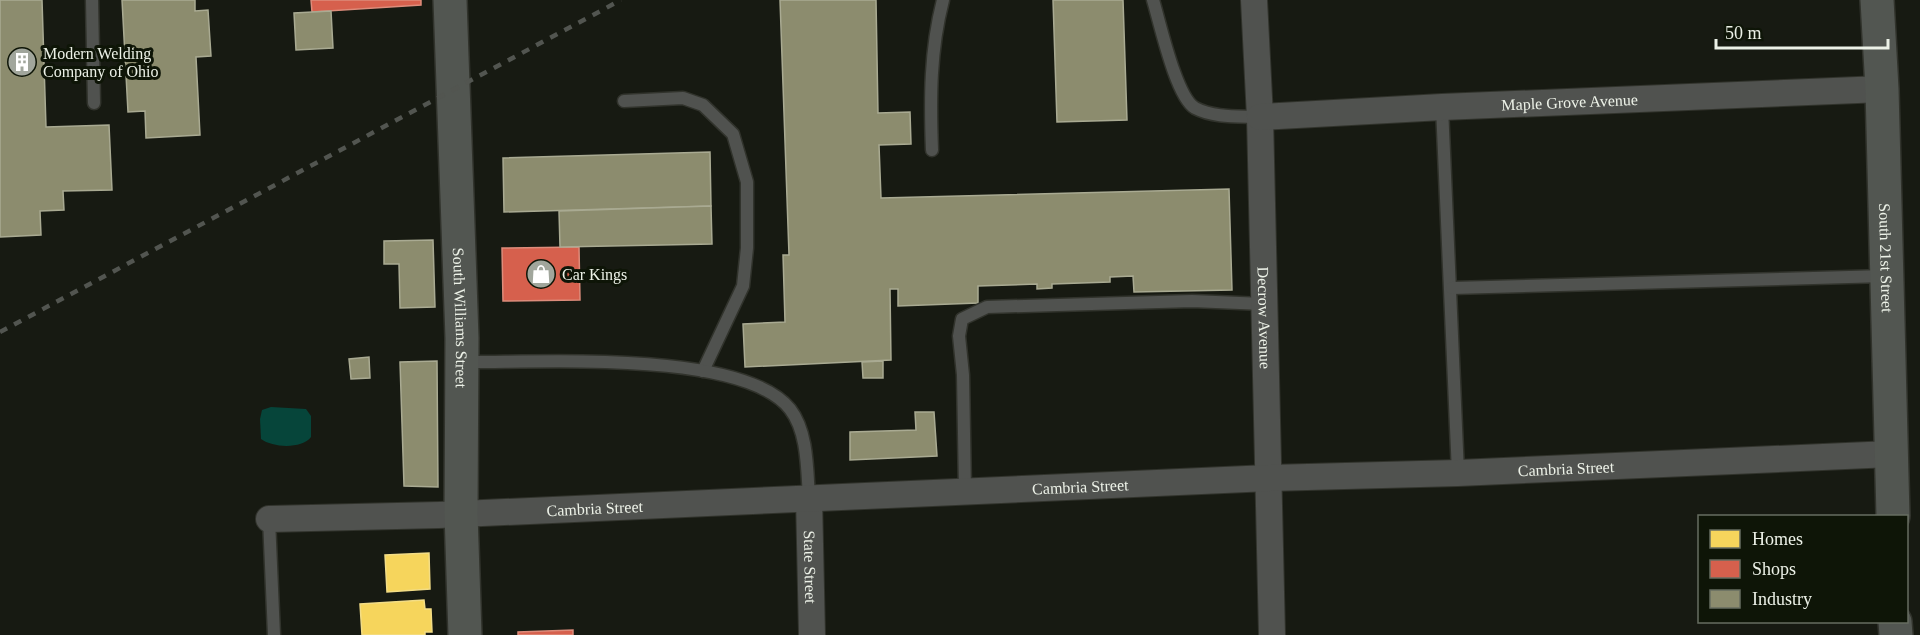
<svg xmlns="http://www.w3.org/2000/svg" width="1920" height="635" font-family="Georgia,serif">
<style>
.water{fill:#06453a}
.homes{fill:#f6d55c;stroke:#f3dd86;stroke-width:1.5}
.shops{fill:#d6604d;stroke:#dd8c7b;stroke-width:1.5}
.industry{fill:#8c8c6e;stroke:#a9aa92;stroke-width:1.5}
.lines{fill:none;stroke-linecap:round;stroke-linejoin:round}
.lane-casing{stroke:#31332c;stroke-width:15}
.street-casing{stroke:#31332c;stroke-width:28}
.secondary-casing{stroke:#31332c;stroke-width:36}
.lane{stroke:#50524f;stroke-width:12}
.street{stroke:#50524f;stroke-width:26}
.secondary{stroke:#525651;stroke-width:33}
.rail{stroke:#525550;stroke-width:4.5;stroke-dasharray:8 8;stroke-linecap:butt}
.labels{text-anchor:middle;stroke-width:6;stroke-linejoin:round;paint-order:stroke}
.poi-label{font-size:16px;fill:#ecf1e7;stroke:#0e1507;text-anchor:start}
.street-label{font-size:16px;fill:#ecf1e7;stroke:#0e1507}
</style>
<rect width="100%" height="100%" fill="#171a12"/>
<path class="water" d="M271 407 306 409 311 416V437C302 449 273 448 261 439L260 419 262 410Z"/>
<g class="homes">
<path d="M429 553 430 589 387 592 385 555Z"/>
<path d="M424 600 425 609H431L432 632H425V635H362L360 604Z"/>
</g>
<g class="shops">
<path d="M311 0H421V5L312 12Z"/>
<path d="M579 247 580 300 503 301 502 248Z"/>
<path d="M573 630V635H518V632Z"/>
</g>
<g class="industry">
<path d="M0 0H42L46 127 109 125 112 190 63 191 64 210 40 211 41 235 0 237Z"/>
<path d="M122 0H195V11L208 10 211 56 196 57 200 135 146 138 145 111 128 112Z"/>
<path d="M780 0H876L878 113 910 112 911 144 879 145 881 198 1229 189 1232 290 1134 292 1133 276 1110 277V282L1052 284V288L1037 289V284L978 286V303L898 306V289H890L891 360 745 367 743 324 785 322 783 255H789Z"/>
<path d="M1053 0H1123L1127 120 1057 122Z"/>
<path d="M331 11 333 48 296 50 294 13Z"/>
<path d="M710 152 711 206 504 212 503 158Z"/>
<path d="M711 206 712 244 560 247 559 211Z"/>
<path d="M433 240 435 307 400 308 399 264H384V241Z"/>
<path d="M369 357 370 378 351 379 349 359Z"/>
<path d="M437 361 438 487 404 486 400 362Z"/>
<path d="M883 361V378H863L862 362Z"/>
<path d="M915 412H934L937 456 850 460V432L916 430Z"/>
</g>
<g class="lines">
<g class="lane-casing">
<g id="lane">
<path d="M92 0 94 103"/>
<path d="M1153 0C1160 23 1176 97 1195 108 1214 118 1239 116 1260 117"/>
<path d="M624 101 683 98 703 105 733 134 747 182V248L743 286 703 371"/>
<path d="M1442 107 1458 473"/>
<path d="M932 150C930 99 930 50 943 0"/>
<path d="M1452 288 1885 276"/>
<path d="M462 362C537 363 742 349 790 409 808 432 807 470 809 498"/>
<path d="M965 491 963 375 959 336 962 319 987 307 1192 301 1264 304"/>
<path d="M269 519 274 635"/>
</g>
</g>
<g class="street-casing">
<g id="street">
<path id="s1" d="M1254 0 1260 117 1272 635"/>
<path id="s2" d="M1260 117 1442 107 1882 89"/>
<path id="s3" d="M809 498 812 635"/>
<path id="s4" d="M269 519 439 515 1269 478 1458 473 1891 454"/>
</g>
</g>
<g class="secondary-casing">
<g id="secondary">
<path id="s5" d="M450 0 462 338 461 513 465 635"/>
<path id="s6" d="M1877 0 1882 89 1893 516"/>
<path d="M1895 622 1896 635"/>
</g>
</g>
<use href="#lane" class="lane"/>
<use href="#street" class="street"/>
<use href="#secondary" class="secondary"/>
<path class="rail" d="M0 332 621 0"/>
</g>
<defs>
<g id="building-disc" transform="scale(1.5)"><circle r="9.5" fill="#a1a69c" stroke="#0e1507"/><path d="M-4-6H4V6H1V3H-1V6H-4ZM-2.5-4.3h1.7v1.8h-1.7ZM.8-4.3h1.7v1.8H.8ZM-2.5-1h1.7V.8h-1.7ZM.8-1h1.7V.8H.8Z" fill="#fff"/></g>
<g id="shop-disc" transform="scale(1.5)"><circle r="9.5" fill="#a1a69c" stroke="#0e1507"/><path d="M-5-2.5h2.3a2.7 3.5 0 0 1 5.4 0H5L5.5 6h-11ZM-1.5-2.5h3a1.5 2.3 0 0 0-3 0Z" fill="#fff"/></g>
</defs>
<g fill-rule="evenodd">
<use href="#building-disc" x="22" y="62"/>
<use href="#shop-disc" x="541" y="274"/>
</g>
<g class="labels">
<g class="poi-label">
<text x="43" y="59">Modern Welding<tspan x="43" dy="18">Company of Ohio</tspan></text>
<text x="562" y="280">Car Kings</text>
</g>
<g class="street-label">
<text dy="6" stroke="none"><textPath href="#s2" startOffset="310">Maple Grove Avenue</textPath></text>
<text dy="6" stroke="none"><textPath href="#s6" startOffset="258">South 21st Street</textPath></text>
<text dy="6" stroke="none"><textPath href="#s5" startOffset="318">South Williams Street</textPath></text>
<text dy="6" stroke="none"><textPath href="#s1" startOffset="318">Decrow Avenue</textPath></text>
<text dy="6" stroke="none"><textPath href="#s4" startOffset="1298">Cambria Street</textPath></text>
<text dy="6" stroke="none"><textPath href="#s4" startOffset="812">Cambria Street</textPath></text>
<text dy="6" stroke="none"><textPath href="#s4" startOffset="326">Cambria Street</textPath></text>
<text dy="6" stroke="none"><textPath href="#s3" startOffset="69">State Street</textPath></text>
</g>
</g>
<rect x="1698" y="515" width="210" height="108" fill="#0e1507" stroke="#676d61" stroke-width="1.5"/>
<rect x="1710" y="530" width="30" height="18" fill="#f6d55c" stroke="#676d61" stroke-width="1.5"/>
<text x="1752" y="545" font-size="18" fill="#ecf1e7">Homes</text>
<rect x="1710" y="560" width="30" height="18" fill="#d6604d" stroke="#676d61" stroke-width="1.5"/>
<text x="1752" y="575" font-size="18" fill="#ecf1e7">Shops</text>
<rect x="1710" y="590" width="30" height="18" fill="#8c8c6e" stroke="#676d61" stroke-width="1.5"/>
<text x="1752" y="605" font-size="18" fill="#ecf1e7">Industry</text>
<path d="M1716 39v9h172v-9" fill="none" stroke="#ecf1e7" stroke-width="3"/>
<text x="1725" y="39" font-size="18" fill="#ecf1e7" stroke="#0e1507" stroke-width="4.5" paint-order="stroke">50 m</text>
</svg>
